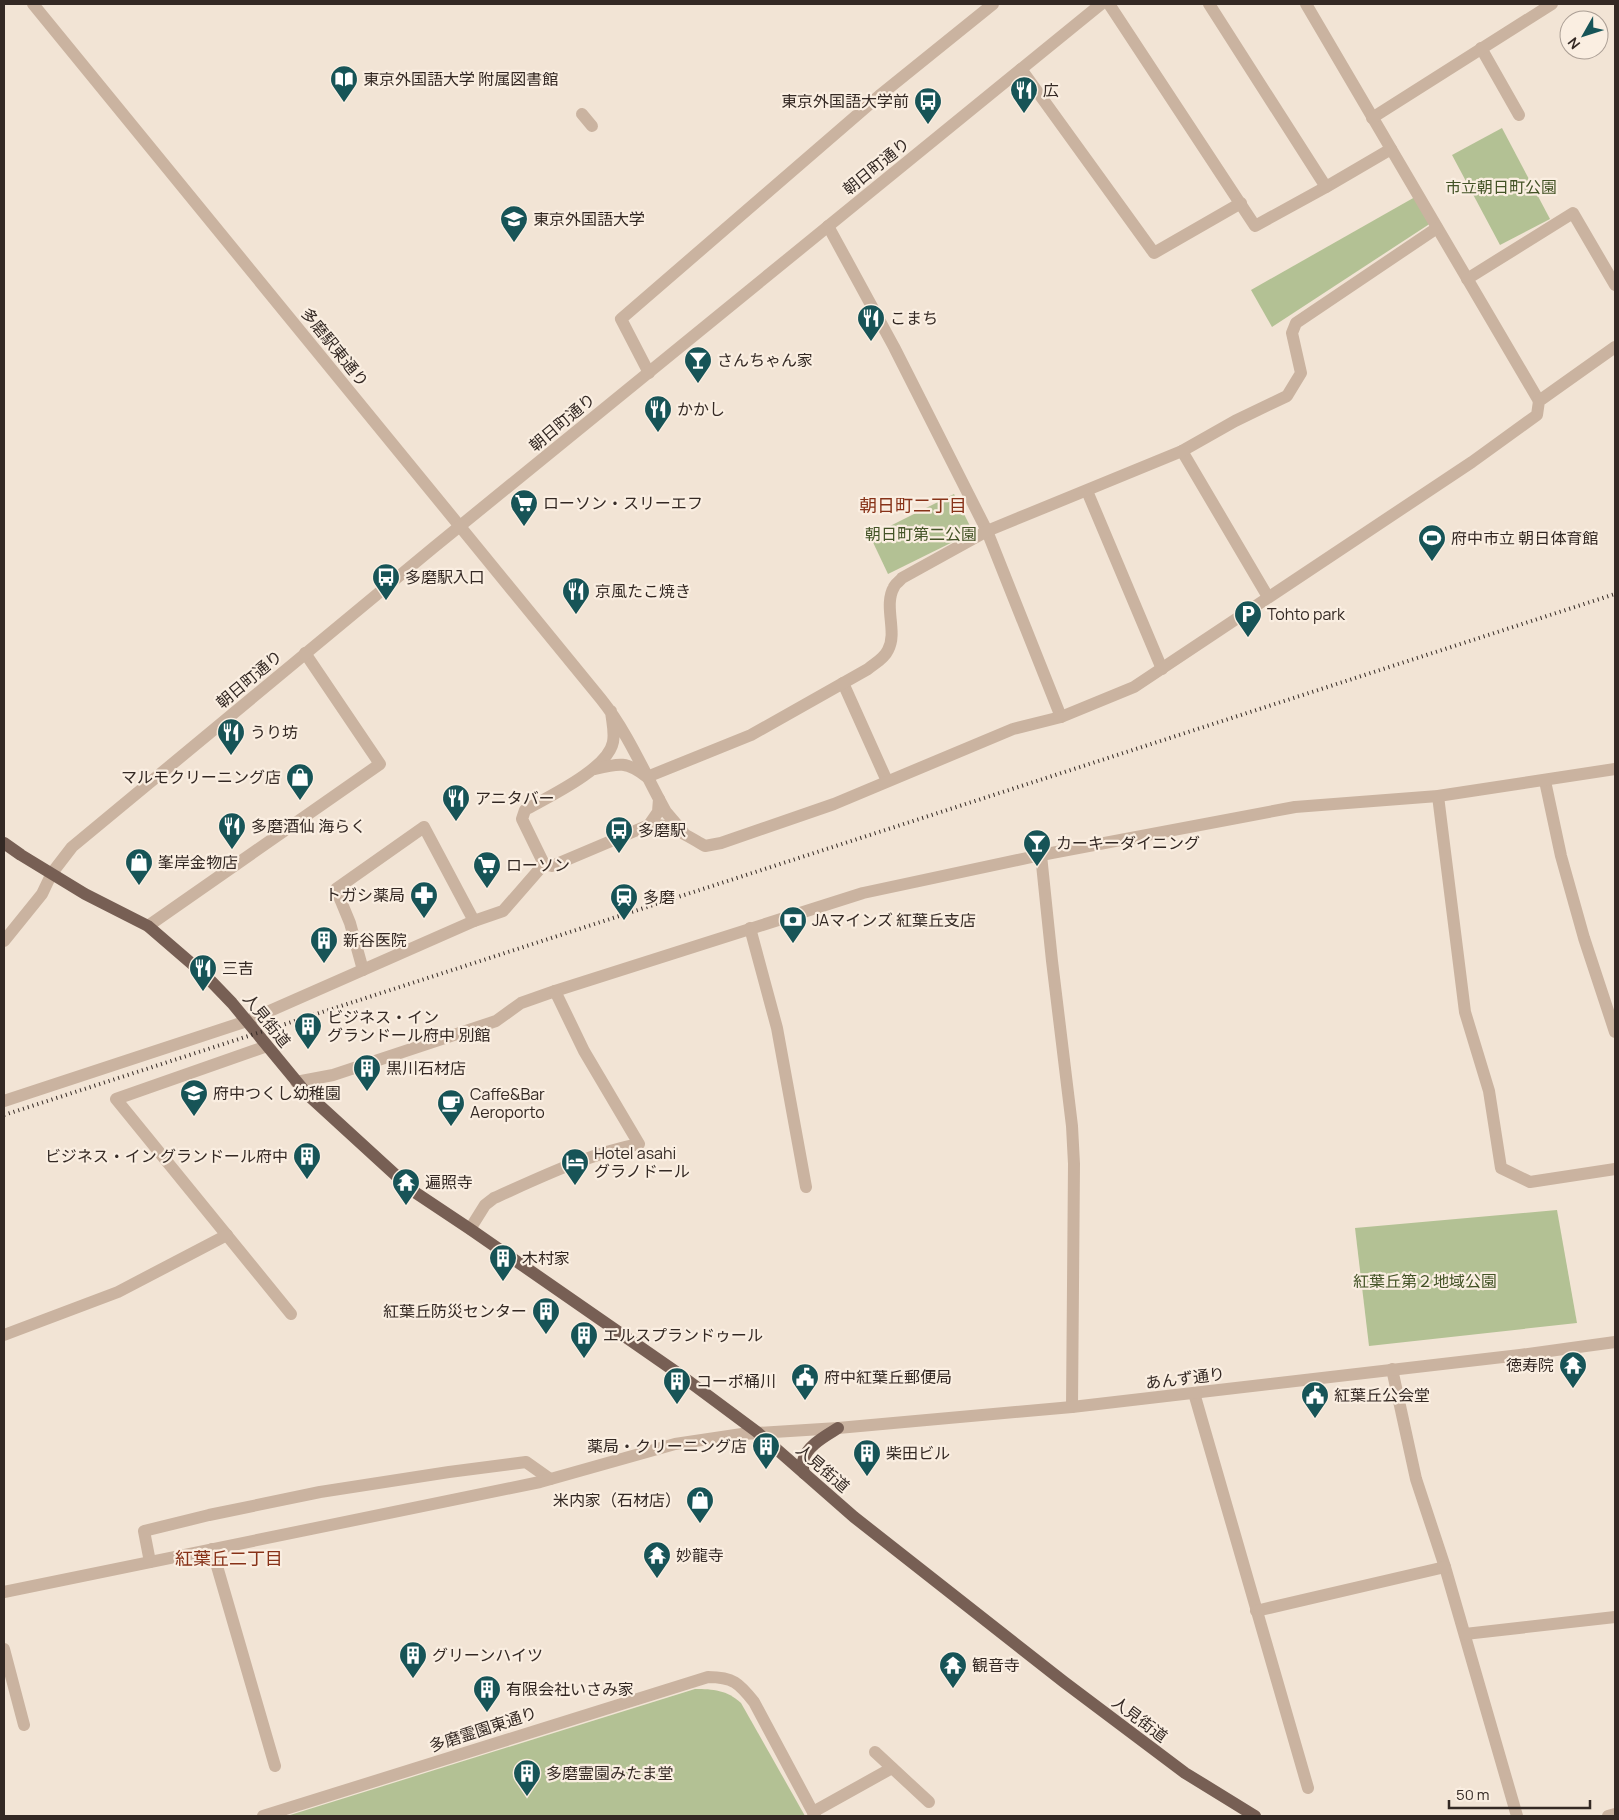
<svg xmlns="http://www.w3.org/2000/svg" width="1619" height="1820" font-family="Manrope,'Noto Sans JP',sans-serif">
<style>
.green{fill:#b3c194}
.lines{fill:none;stroke-linecap:round;stroke-linejoin:round}
.minor{stroke:#cab3a0;stroke-width:12}
.major{stroke:#775f54;stroke-width:12}
.rail{stroke:#342924;stroke-width:4;stroke-dasharray:1 4;stroke-linecap:butt}
.labels{text-anchor:middle;stroke-width:4.5;stroke-linejoin:round;paint-order:stroke}
.poi-label{font-size:16px;fill:#342924;stroke:#faeee1;text-anchor:start}
.street-label{font-size:16px;fill:#342924;stroke:#faeee1}
.park-label{font-size:16px;fill:#435326;stroke:#faeee1}
.neighbourhood-label{font-size:18px;fill:#873218;stroke:#faeee1}
</style>
<rect width="100%" height="100%" fill="#f2e4d5"/>
<g class="green">
<path d="M1502 128 1550 219 1500 245 1452 155Z"/>
<path d="M1415 197 1431 223 1272 327 1251 290Z"/>
<path d="M954 494 973 532 888 574 870 536Z"/>
<path d="M1557 1210 1577 1323 1369 1346 1355 1228Z"/>
<path d="M695 1689C713 1689 727 1690 741 1703L805 1816H287Z"/>
</g>
<g class="lines">
<g class="minor">
<path d="M33 4 601 699C625 729 641 765 659 799L658 812 649 825 552 866 544 864 522 819 525 810C548 797 608 769 613 742 615 732 612 722 611 711"/>
<path d="M1109 4 1255 226 1326 187 1391 149"/>
<path d="M1209 4 1326 187"/>
<path d="M1306 4 1539 401"/>
<path d="M1481 48 1519 115"/>
<path d="M1021 69 1154 253 1241 203"/>
<path d="M582 114 592 126"/>
<path d="M1372 118 1552 4"/>
<path d="M828 226 894 347 987 531 1061 717"/>
<path d="M1467 279 1573 213 1615 285"/>
<path d="M649 373 621 319 879 96 993 4"/>
<path d="M1182 451 1268 597"/>
<path d="M1087 491 1162 669"/>
<path d="M843 683 887 781"/>
<path d="M595 769C619 763 627 761 647 777L751 735 868 669C875 663 884 659 888 650 898 632 883 606 894 587 895 584 900 581 902 578L987 531 1182 451 1235 421 1287 396 1301 373 1292 333 1296 323 1437 228"/>
<path d="M1545 781 1561 856 1584 938 1615 1032"/>
<path d="M1438 796 1465 1012 1489 1091 1501 1168 1530 1182 1615 1169"/>
<path d="M659 799 666 812 683 832"/>
<path d="M649 825C670 823 687 836 705 846L721 843 834 804 1013 729 1061 717 1134 687 1472 462 1537 415 1539 401 1615 347"/>
<path d="M1041 855 1052 961 1072 1126 1074 1164 1072 1407"/>
<path d="M148 926 380 764 305 653"/>
<path d="M750 928 777 1028 806 1187"/>
<path d="M4 941 42 894 52 873 72 847 433 548 1101 4"/>
<path d="M363 970 350 923 336 889 424 827 474 921"/>
<path d="M267 1046 116 1099 291 1314"/>
<path d="M296 1082 333 1075 496 1021 521 1003 555 991 863 893 1041 855 1295 807 1438 796 1615 769"/>
<path d="M4 1101 247 1021 474 921 503 911 544 864"/>
<path d="M470 1229 485 1205 494 1198C541 1177 588 1154 639 1144L584 1051 555 991"/>
<path d="M4 1335 118 1292 227 1235"/>
<path d="M1392 1369 1416 1479 1445 1567 1517 1816"/>
<path d="M1194 1393 1308 1788"/>
<path d="M212 1549 275 1766"/>
<path d="M150 1562 144 1531 209 1515 320 1492 449 1472 526 1462 550 1479"/>
<path d="M4 1592 540 1482 675 1444 742 1434 838 1428 1072 1407 1520 1355 1615 1342"/>
<path d="M1256 1611 1445 1567"/>
<path d="M1465 1634 1615 1617"/>
<path d="M4 1649 24 1725"/>
<path d="M875 1752 929 1802"/>
<path d="M813 1812 892 1768"/>
<path d="M263 1816 708 1677C733 1677 739 1683 754 1702L815 1816"/>
<path d="M1608 1816 1615 1814"/>
</g>
<g class="major">
<path d="M4 843 21 855 85 894 148 926 206 976 232 1003 307 1094 413 1191 470 1229 679 1374 757 1432 854 1517 1064 1682 1185 1773 1255 1816"/>
<path d="M804 1473C803 1469 802 1465 803 1461 806 1446 827 1435 838 1428"/>
</g>
<path class="rail" d="M4 1115 1615 594"/>
</g>
<defs>
<g id="library-pin" transform="scale(1.4375)"><path d="M0 17L-7.5 6A9.5 9.5 0 1 1 7.5 6Z" fill="#175457" stroke="#faeee1"/><path d="M-6-4Q-3-5.5-.7-3.5V5Q-3 3-6 4ZM6-4Q3-5.5 .7-3.5V5Q3 3 6 4Z" fill="#fff"/></g>
<g id="restaurant-pin" transform="scale(1.4375)"><path d="M0 17L-7.5 6A9.5 9.5 0 1 1 7.5 6Z" fill="#175457" stroke="#faeee1"/><path d="M-5-6h1v4h1v-4h1v4h1v-4h1v5L-1.5 .5V6h-2V.5L-5-1ZM5-6V6H3V1.5H1.5Q1.5-4 5-6Z" fill="#fff"/></g>
<g id="bus-pin" transform="scale(1.4375)"><path d="M0 17L-7.5 6A9.5 9.5 0 1 1 7.5 6Z" fill="#175457" stroke="#faeee1"/><path d="M-5-6H5V4H4V6H2V4H-2V6H-4V4H-5ZM-3.5-4V0h7V-4ZM-3.5 1.2v1.5H-2V1.2ZM2 1.2v1.5H3.5V1.2Z" fill="#fff"/></g>
<g id="university-pin" transform="scale(1.4375)"><path d="M0 17L-7.5 6A9.5 9.5 0 1 1 7.5 6Z" fill="#175457" stroke="#faeee1"/><path d="M0-5L7-2L0 1L-7-2ZM-4 1L0 2.5L4 1V4Q0 6-4 4Z" fill="#fff"/></g>
<g id="bar-pin" transform="scale(1.4375)"><path d="M0 17L-7.5 6A9.5 9.5 0 1 1 7.5 6Z" fill="#175457" stroke="#faeee1"/><path d="M-6-5H6L.8 .8V4.5H3.5V6h-7V4.5H-.8V.8Z" fill="#fff"/></g>
<g id="supermarket-pin" transform="scale(1.4375)"><path d="M0 17L-7.5 6A9.5 9.5 0 1 1 7.5 6Z" fill="#175457" stroke="#faeee1"/><path d="M-6-5.5h2.5l.6 2H6L4.5 2H-2.5L-4.4-4H-6ZM-1.5 3.2a1.3 1.3 0 1 0 .1 0ZM3 3.2a1.3 1.3 0 1 0 .1 0Z" fill="#fff"/></g>
<g id="stadium-pin" transform="scale(1.4375)"><path d="M0 17L-7.5 6A9.5 9.5 0 1 1 7.5 6Z" fill="#175457" stroke="#faeee1"/><path d="M0-5a6.5 5 0 1 0 0 10a6.5 5 0 1 0 0-10ZM-3.5-1.8h7v3.6h-7Z" fill="#fff"/></g>
<g id="parking-pin" transform="scale(1.4375)"><path d="M0 17L-7.5 6A9.5 9.5 0 1 1 7.5 6Z" fill="#175457" stroke="#faeee1"/><path d="M-3.5-5.5H1a3.5 3.5 0 0 1 0 7H-1V5.5H-3.5ZM-1-3.4V-.6H.8a1.4 1.4 0 0 0 0-2.8Z" fill="#fff"/></g>
<g id="shop-pin" transform="scale(1.4375)"><path d="M0 17L-7.5 6A9.5 9.5 0 1 1 7.5 6Z" fill="#175457" stroke="#faeee1"/><path d="M-5-2.5h2.3a2.7 3.5 0 0 1 5.4 0H5L5.5 6h-11ZM-1.5-2.5h3a1.5 2.3 0 0 0-3 0Z" fill="#fff"/></g>
<g id="pharmacy-pin" transform="scale(1.4375)"><path d="M0 17L-7.5 6A9.5 9.5 0 1 1 7.5 6Z" fill="#175457" stroke="#faeee1"/><path d="M-2-6h4v4h4v4h-4v4h-4v-4h-4v-4h4Z" fill="#fff"/></g>
<g id="station-pin" transform="scale(1.4375)"><path d="M0 17L-7.5 6A9.5 9.5 0 1 1 7.5 6Z" fill="#175457" stroke="#faeee1"/><path d="M-3-6H3Q5-6 5-4V2Q5 4 3 4L4.5 6H3L1.5 4h-3L-3 6H-4.5L-3 4Q-5 4-5 2V-4Q-5-6-3-6ZM-3.5-4v3h7v-3ZM-3.5 1v1.5H-2V1ZM2 1v1.5H3.5V1Z" fill="#fff"/></g>
<g id="bank-pin" transform="scale(1.4375)"><path d="M0 17L-7.5 6A9.5 9.5 0 1 1 7.5 6Z" fill="#175457" stroke="#faeee1"/><path d="M-6-4H6V4H-6ZM0-2.3a2.3 2.3 0 1 0 0 4.6a2.3 2.3 0 1 0 0-4.6Z" fill="#fff"/></g>
<g id="building-pin" transform="scale(1.4375)"><path d="M0 17L-7.5 6A9.5 9.5 0 1 1 7.5 6Z" fill="#175457" stroke="#faeee1"/><path d="M-4-6H4V6H1V3H-1V6H-4ZM-2.5-4.3h1.7v1.8h-1.7ZM.8-4.3h1.7v1.8H.8ZM-2.5-1h1.7V.8h-1.7ZM.8-1h1.7V.8H.8Z" fill="#fff"/></g>
<g id="school-pin" transform="scale(1.4375)"><path d="M0 17L-7.5 6A9.5 9.5 0 1 1 7.5 6Z" fill="#175457" stroke="#faeee1"/><path d="M0-5L7-2L0 1L-7-2ZM-4 1L0 2.5L4 1V4Q0 6-4 4Z" fill="#fff"/></g>
<g id="cafe-pin" transform="scale(1.4375)"><path d="M0 17L-7.5 6A9.5 9.5 0 1 1 7.5 6Z" fill="#175457" stroke="#faeee1"/><path d="M-5.5-4.5H6V0H3Q3 3.5 0 3.5H-2.5Q-5.5 3.5-5.5 0ZM3-3.2v2h1.7v-2ZM-6 4.5H4V6H-6Z" fill="#fff"/></g>
<g id="hotel-pin" transform="scale(1.4375)"><path d="M0 17L-7.5 6A9.5 9.5 0 1 1 7.5 6Z" fill="#175457" stroke="#faeee1"/><path d="M-6-4.5h1.5V1H6V5H4.5V3h-9V5H-6ZM-4 0a1.8 1.8 0 1 1 3.6 0ZM.5 0V-2.5h3Q6-2.5 6 0Z" fill="#fff"/></g>
<g id="temple-pin" transform="scale(1.4375)"><path d="M0 17L-7.5 6A9.5 9.5 0 1 1 7.5 6Z" fill="#175457" stroke="#faeee1"/><path d="M0-6L5-2H3V0L6.5 2.5H4V6H1.5V3h-3V6H-4V2.5H-6.5L-3 0V-2H-5Z" fill="#fff"/></g>
<g id="civic-pin" transform="scale(1.4375)"><path d="M0 17L-7.5 6A9.5 9.5 0 1 1 7.5 6Z" fill="#175457" stroke="#faeee1"/><path d="M-.6-6.5H3V-4.5H.6V-3L4-1V1h2V6H-6V1h2V-1L-.6-3ZM-1.2 2.5V6h2.4V2.5Z" fill="#fff"/></g>
</defs>
<g fill-rule="evenodd">
<use href="#library-pin" x="344" y="79"/>
<use href="#restaurant-pin" x="1024" y="90"/>
<use href="#bus-pin" x="928" y="101"/>
<use href="#university-pin" x="514" y="219"/>
<use href="#restaurant-pin" x="871" y="318"/>
<use href="#bar-pin" x="698" y="360"/>
<use href="#restaurant-pin" x="658" y="409"/>
<use href="#supermarket-pin" x="524" y="503"/>
<use href="#stadium-pin" x="1432" y="538"/>
<use href="#bus-pin" x="386" y="577"/>
<use href="#restaurant-pin" x="576" y="591"/>
<use href="#parking-pin" x="1248" y="614"/>
<use href="#restaurant-pin" x="231" y="732"/>
<use href="#shop-pin" x="300" y="777"/>
<use href="#restaurant-pin" x="456" y="798"/>
<use href="#restaurant-pin" x="232" y="826"/>
<use href="#bus-pin" x="619" y="830"/>
<use href="#bar-pin" x="1037" y="843"/>
<use href="#shop-pin" x="139" y="862"/>
<use href="#supermarket-pin" x="487" y="865"/>
<use href="#pharmacy-pin" x="424" y="895"/>
<use href="#station-pin" x="624" y="897"/>
<use href="#bank-pin" x="793" y="920"/>
<use href="#building-pin" x="324" y="940"/>
<use href="#restaurant-pin" x="203" y="968"/>
<use href="#building-pin" x="308" y="1026"/>
<use href="#building-pin" x="367" y="1068"/>
<use href="#school-pin" x="194" y="1093"/>
<use href="#cafe-pin" x="451" y="1103"/>
<use href="#building-pin" x="307" y="1156"/>
<use href="#hotel-pin" x="575" y="1162"/>
<use href="#temple-pin" x="406" y="1182"/>
<use href="#building-pin" x="503" y="1258"/>
<use href="#building-pin" x="546" y="1311"/>
<use href="#building-pin" x="584" y="1335"/>
<use href="#temple-pin" x="1573" y="1365"/>
<use href="#civic-pin" x="805" y="1377"/>
<use href="#building-pin" x="677" y="1381"/>
<use href="#civic-pin" x="1315" y="1395"/>
<use href="#building-pin" x="766" y="1446"/>
<use href="#building-pin" x="867" y="1453"/>
<use href="#shop-pin" x="700" y="1500"/>
<use href="#temple-pin" x="657" y="1555"/>
<use href="#building-pin" x="413" y="1655"/>
<use href="#temple-pin" x="953" y="1665"/>
<use href="#building-pin" x="487" y="1689"/>
<use href="#building-pin" x="527" y="1773"/>
</g>
<g class="labels">
<g class="poi-label">
<text x="363" y="85">東京外国語大学 附属図書館</text>
<text x="1043" y="96">広</text>
<text x="909" y="107" text-anchor="end">東京外国語大学前</text>
<text x="533" y="225">東京外国語大学</text>
<text x="890" y="324">こまち</text>
<text x="717" y="366">さんちゃん家</text>
<text x="677" y="415">かかし</text>
<text x="543" y="509">ローソン・スリーエフ</text>
<text x="1451" y="544">府中市立 朝日体育館</text>
<text x="405" y="583">多磨駅入口</text>
<text x="595" y="597">京風たこ焼き</text>
<text x="1267" y="620">Tohto park</text>
<text x="250" y="738">うり坊</text>
<text x="281" y="783" text-anchor="end">マルモクリーニング店</text>
<text x="475" y="804">アニタバー</text>
<text x="251" y="832">多磨酒仙 海らく</text>
<text x="638" y="836">多磨駅</text>
<text x="1056" y="849">カーキーダイニング</text>
<text x="158" y="868">峯岸金物店</text>
<text x="506" y="871">ローソン</text>
<text x="405" y="901" text-anchor="end">トガシ薬局</text>
<text x="643" y="903">多磨</text>
<text x="812" y="926">JAマインズ 紅葉丘支店</text>
<text x="343" y="946">新谷医院</text>
<text x="222" y="974">三吉</text>
<text x="327" y="1023">ビジネス・イン<tspan x="327" dy="18">グランドール府中 別館</tspan></text>
<text x="386" y="1074">黒川石材店</text>
<text x="213" y="1099">府中つくし幼稚園</text>
<text x="470" y="1100">Caffe&amp;Bar<tspan x="470" dy="18">Aeroporto</tspan></text>
<text x="594" y="1159">Hotel asahi<tspan x="594" dy="18">グラノドール</tspan></text>
<text x="288" y="1162" text-anchor="end">ビジネス・イン グランドール府中</text>
<text x="425" y="1188">遍照寺</text>
<text x="522" y="1264">木村家</text>
<text x="527" y="1317" text-anchor="end">紅葉丘防災センター</text>
<text x="603" y="1341">エルスプランドゥール</text>
<text x="1554" y="1371" text-anchor="end">徳寿院</text>
<text x="824" y="1383">府中紅葉丘郵便局</text>
<text x="696" y="1387">コーポ桶川</text>
<text x="1334" y="1401">紅葉丘公会堂</text>
<text x="747" y="1452" text-anchor="end">薬局・クリーニング店</text>
<text x="886" y="1459">柴田ビル</text>
<text x="681" y="1506" text-anchor="end">米内家（石材店）</text>
<text x="676" y="1561">妙龍寺</text>
<text x="432" y="1661">グリーンハイツ</text>
<text x="972" y="1671">観音寺</text>
<text x="506" y="1695">有限会社いさみ家</text>
<text x="546" y="1779">多磨霊園みたま堂</text>
</g>
<g class="street-label">
<text transform="translate(876 166) rotate(-39)" y="6">朝日町通り</text>
<text transform="translate(335 347) rotate(51)" y="6">多磨駅東通り</text>
<text transform="translate(562 422) rotate(-40)" y="6">朝日町通り</text>
<text transform="translate(249 679) rotate(-40)" y="6">朝日町通り</text>
<text transform="translate(267 1020) rotate(51)" y="6">人見街道</text>
<text transform="translate(1185 1378) rotate(-7)" y="6">あんず通り</text>
<text transform="translate(823 1468) rotate(41)" y="6">人見街道</text>
<text transform="translate(1140 1719) rotate(37)" y="6">人見街道</text>
<text transform="translate(483 1729) rotate(-18)" y="6">多磨霊園東通り</text>
</g>
<g class="park-label">
<text x="1501" y="193">市立朝日町公園</text>
<text x="921" y="540">朝日町第二公園</text>
<text x="1425" y="1287">紅葉丘第２地域公園</text>
</g>
<g class="neighbourhood-label">
<text x="913" y="512">朝日町二丁目</text>
<text x="229" y="1565">紅葉丘二丁目</text>
</g>
</g>
<rect width="1619" height="1820" fill="none" stroke="#342924" stroke-width="10"/>
<g transform="translate(1584 35) rotate(231)"><circle r="24" fill="#faeee1" stroke="#ab9f95"/>
<path d="M0-4L9 19L0 12L-9 19Z" fill="#175457"/>
<text y="-8" font-size="14" font-weight="bold" text-anchor="middle" fill="#342924">N</text>
</g>
<path d="M1449 1800v8h141v-8" fill="none" stroke="#342924" stroke-width="2.5"/>
<text x="1456" y="1800" font-size="15" fill="#342924" stroke="#faeee1" stroke-width="4" paint-order="stroke">50 m</text>
</svg>
